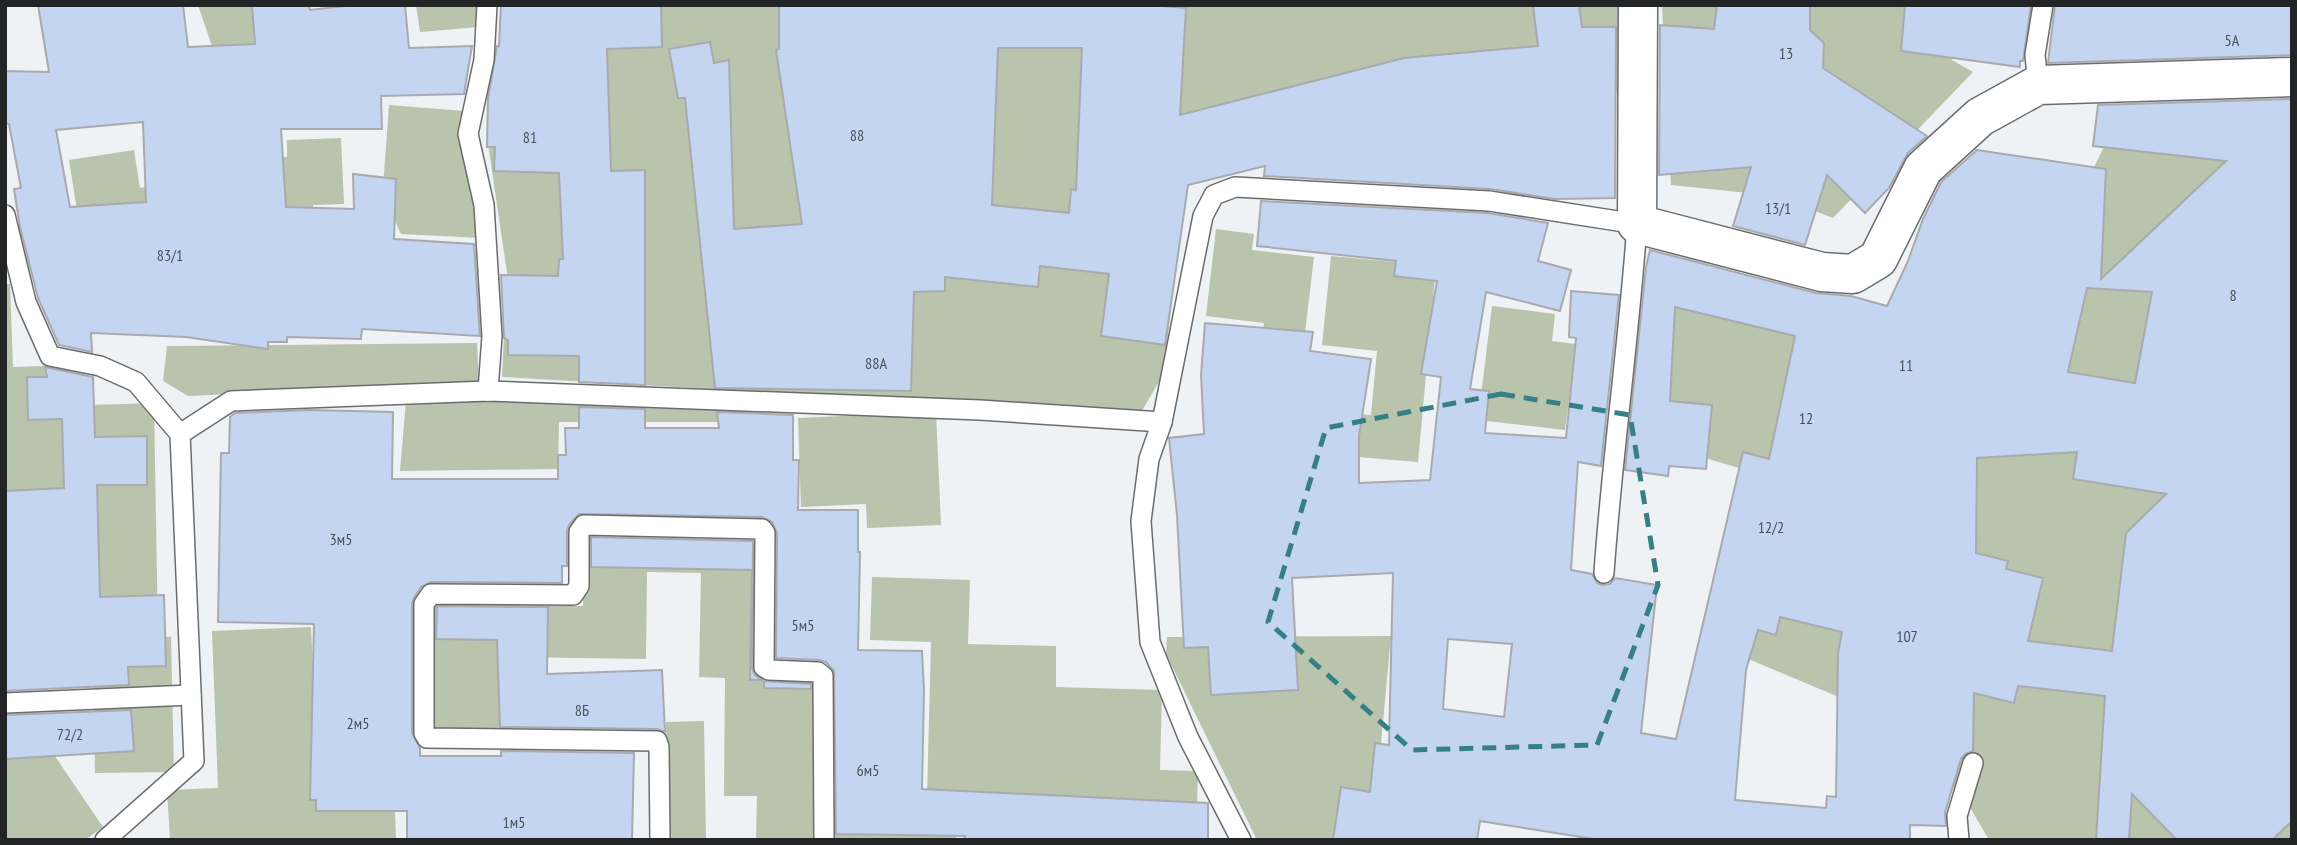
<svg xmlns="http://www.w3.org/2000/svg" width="2297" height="845" font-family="'PT Sans Narrow',sans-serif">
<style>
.green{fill:#b8c4ac}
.building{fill:#c4d5f2;stroke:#a8aaad;stroke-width:2;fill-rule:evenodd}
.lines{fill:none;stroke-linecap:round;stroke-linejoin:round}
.service-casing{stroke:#6a6c6f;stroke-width:22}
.minor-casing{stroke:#6a6c6f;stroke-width:41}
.service{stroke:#fff;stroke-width:19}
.minor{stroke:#fff;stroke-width:38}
.marked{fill:none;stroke:#367f85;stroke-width:5;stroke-dasharray:14 9;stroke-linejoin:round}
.labels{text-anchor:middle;stroke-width:6;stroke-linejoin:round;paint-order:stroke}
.number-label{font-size:16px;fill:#4b5058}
</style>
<rect width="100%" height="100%" fill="#eff2f5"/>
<g class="green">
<path d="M198 5H274L278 44 215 55Z"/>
<path d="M416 5H480L479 27 420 32Z"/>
<path d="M503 5H1618L1621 85 1576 148 1276 137 1186 186 1163 375 1140 414 502 377 507 273 487 137 500 63Z"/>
<path d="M1662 5H1961L1952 60 1973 72 1833 218 1777 196 1671 185Z"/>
<path d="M2292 99V840H1989L1968 804 1932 763 1877 713 1710 643 1739 468 1647 441 1656 282 1870 341 2089 177 2122 111Z"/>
<path d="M389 105 465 111 481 238 401 234 393 217 381 214Z"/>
<path d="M341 138 344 204 313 205 314 226 267 228 264 158 287 157V140Z"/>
<path d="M134 150 140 188 192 179 88 279 69 160Z"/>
<path d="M1216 229 1254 234 1252 250 1314 257 1301 366 1260 362 1264 323 1206 316Z"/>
<path d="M1331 256 1436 266 1418 462 1334 455 1338 412 1371 415 1377 351 1322 345Z"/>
<path d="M5 284H10L13 367 71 365 76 502 5 504Z"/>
<path d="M1492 306 1555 314 1552 341 1576 344 1565 430 1478 420Z"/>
<path d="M477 343 479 383 188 396 163 381 167 346Z"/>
<path d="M406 401H747L745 422H559L558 469 400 471Z"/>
<path d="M154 403 158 636 171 637 174 772 95 773 89 405Z"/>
<path d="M936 412 941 525 867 528 866 504 801 507 798 418Z"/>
<path d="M585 538 756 541 754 674 817 675 815 840H756L757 796H724L725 678 699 677 701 573 647 572 646 659 510 657 509 731 430 730 432 604 583 606Z"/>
<path d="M872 577 970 580 968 644 1056 646V687L1162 690 1160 770 1198 771 1197 804 927 797 931 642 870 640Z"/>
<path d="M311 627 318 791 394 788 396 839 170 840 167 790 218 788 212 631Z"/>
<path d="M1391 636 1372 840H1257L1166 654 1167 637Z"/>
<path d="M23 709 103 827 85 840H5V720Z"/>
<path d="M704 721 706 840H668L666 722Z"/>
<path d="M886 799 955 811 956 840H826L825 801Z"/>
</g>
<g class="building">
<path d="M38 5H183L188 47 255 44 252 5H309L310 10 354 5H405L409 48 472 46 464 94 381 96 382 129H281L286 207 354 209 353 174 396 179 394 239 474 244 480 336 362 329 361 339 287 337V342H268V349L186 337 91 333 92 352 59 345 38 298 20 227 14 189 21 188 9 124 5 123V71L49 72ZM143 122 146 202 70 207 56 130Z"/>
<path d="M501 5H661L662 47 607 49 611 171 645 170V385L579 382V356L508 355V340L504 338 501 275 558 276 559 259H563L559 173 494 171 495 147H487L488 98 497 46H499Z"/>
<path d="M779 5H1149L1186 8 1180 115 1404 58 1538 46 1533 5H1579L1582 27H1616L1615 198 1554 199 1490 189 1264 176 1265 166 1188 185 1165 345 1101 336 1109 274 1040 266 1038 287 945 277V291L914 292 911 391 715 388 685 98H678L669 49 710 42 714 63 729 60 734 229 802 224 776 50 779 49ZM998 48H1082L1076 190 1071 189 1069 213 992 205Z"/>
<path d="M1717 5H1810V30L1824 43 1823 68 1927 136 1908 153 1889 188 1865 213 1827 175 1805 245 1733 226 1751 167 1659 175 1660 25 1714 29Z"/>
<path d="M1905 5H2031L2023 61H2020V67L1901 51Z"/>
<path d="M2055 5H2292V55L2048 63Z"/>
<path d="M2292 99V821L2272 840H2177L2132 794 2129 840H2096L2105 696 2018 686 2014 703 1974 693 1973 751 1965 754 1961 759 1945 812 1946 826 1910 825V840H1600L1480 821 1477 840H1333L1341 787 1370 792 1375 743 1389 745 1393 573 1292 578 1298 690 1211 695 1208 647 1184 648 1177 515 1169 438 1204 434 1201 375 1205 323 1313 332 1310 351 1371 359 1359 436V483L1430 480 1441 377 1421 374 1437 281 1394 276 1396 261 1257 246 1261 201 1488 213 1548 223 1538 261 1571 270 1560 311 1486 292 1470 389 1489 391 1485 433 1566 438 1576 338 1569 337 1571 291 1619 295 1601 466 1578 462 1571 570 1592 574 1597 583 1602 585 1610 584 1615 578 1657 585 1641 733 1676 739 1743 452 1769 459 1795 336 1675 307 1670 401 1712 405 1706 469 1669 466 1668 476 1625 470 1646 267 1650 250 1816 293 1851 296 1887 306 1908 261 1923 219 1941 182 1977 150 2106 169 2101 279 2226 161 2093 146 2098 105ZM2087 288 2152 292 2135 383 2068 372ZM2077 452 2073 479 2166 494 2126 533 2112 651 2028 641 2043 578 2006 569 2008 561 1976 553 1977 458ZM1780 617 1842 632 1838 653 1836 797 1827 796 1826 808 1735 800 1746 670 1758 630 1776 635ZM1448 639 1512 644 1504 717 1443 709Z"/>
<path d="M45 367 93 377 95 437 147 436V485H97L100 597 164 595 166 666 128 667 129 685 5 691V491L64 488 62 419 28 420 27 377H47Z"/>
<path d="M579 407 645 409V428H719L717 412 793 415V460H799L798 510H858V552H860L858 650 922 651 924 690 922 789 1208 803V840H964L965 836 836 834 834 671 826 662 819 660 776 658 777 533 772 522 762 517 579 514 569 525 567 531V566H562V583L431 582 421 587 414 598 412 604V733L420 748V756H501V751L634 753 632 840H407V811H316V800H310L314 624 218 622 221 453H229L230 417 235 413 309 410 393 412 392 479H558V455H566L565 428H579Z"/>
<path d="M591 537 753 541 752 667 754 674 762 680H750L752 570 591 567Z"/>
<path d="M437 606 548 607 547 674 662 670 665 732 657 729 500 727 497 640 436 639Z"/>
<path d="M764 681 811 684V689L764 688Z"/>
<path d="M131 710 134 751 5 759V715Z"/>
</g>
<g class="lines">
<g class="service-casing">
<g id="service">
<path d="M487 5 484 60 468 134 484 205 492 336 488 391"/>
<path d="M2038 85 2035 55 2043 5"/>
<path d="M5 215 26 302 50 356 100 366 136 382 180 434"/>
<path d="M1162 422 1203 216 1214 195 1235 187 1489 201 1637 224C1629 341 1612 456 1604 573"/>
<path d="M5 703 191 695"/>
<path d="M105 840 194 761 180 434 231 401 488 391 980 410 1162 422 1149 459 1141 521 1150 642 1188 737 1241 840"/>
<path d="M660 840 659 747 657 741 427 738 424 733V604L431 594 573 595 579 586V532L584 525 762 529 765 533 764 667 769 670 818 672 823 676 824 840"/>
<path d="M1959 840 1957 816 1973 763"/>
</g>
</g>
<g class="minor-casing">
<path id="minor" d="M1638 5 1637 224 1822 272 1853 274 1878 259 1923 169 1980 117 2038 85 2292 77"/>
</g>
<use href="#service" class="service"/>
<use href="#minor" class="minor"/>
</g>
<path class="marked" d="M1501 394 1630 415 1658 585 1597 745 1412 750 1268 622 1326 428Z"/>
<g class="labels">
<g class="number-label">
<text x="2232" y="46">5А</text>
<text x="1786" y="59">13</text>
<text x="857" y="141">88</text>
<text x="530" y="143">81</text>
<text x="1778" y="214">13/1</text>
<text x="170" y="261">83/1</text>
<text x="2233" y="301">8</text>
<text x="876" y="369">88А</text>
<text x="1906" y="371">11</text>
<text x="1806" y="424">12</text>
<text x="1771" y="533">12/2</text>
<text x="341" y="545">3м5</text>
<text x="803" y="631">5м5</text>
<text x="1907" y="642">107</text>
<text x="582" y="716">8Б</text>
<text x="358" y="729">2м5</text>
<text x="70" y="740">72/2</text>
<text x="868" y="776">6м5</text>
<text x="514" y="828">1м5</text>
</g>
</g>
<rect width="2297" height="845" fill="none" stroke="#232425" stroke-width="14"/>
</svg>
